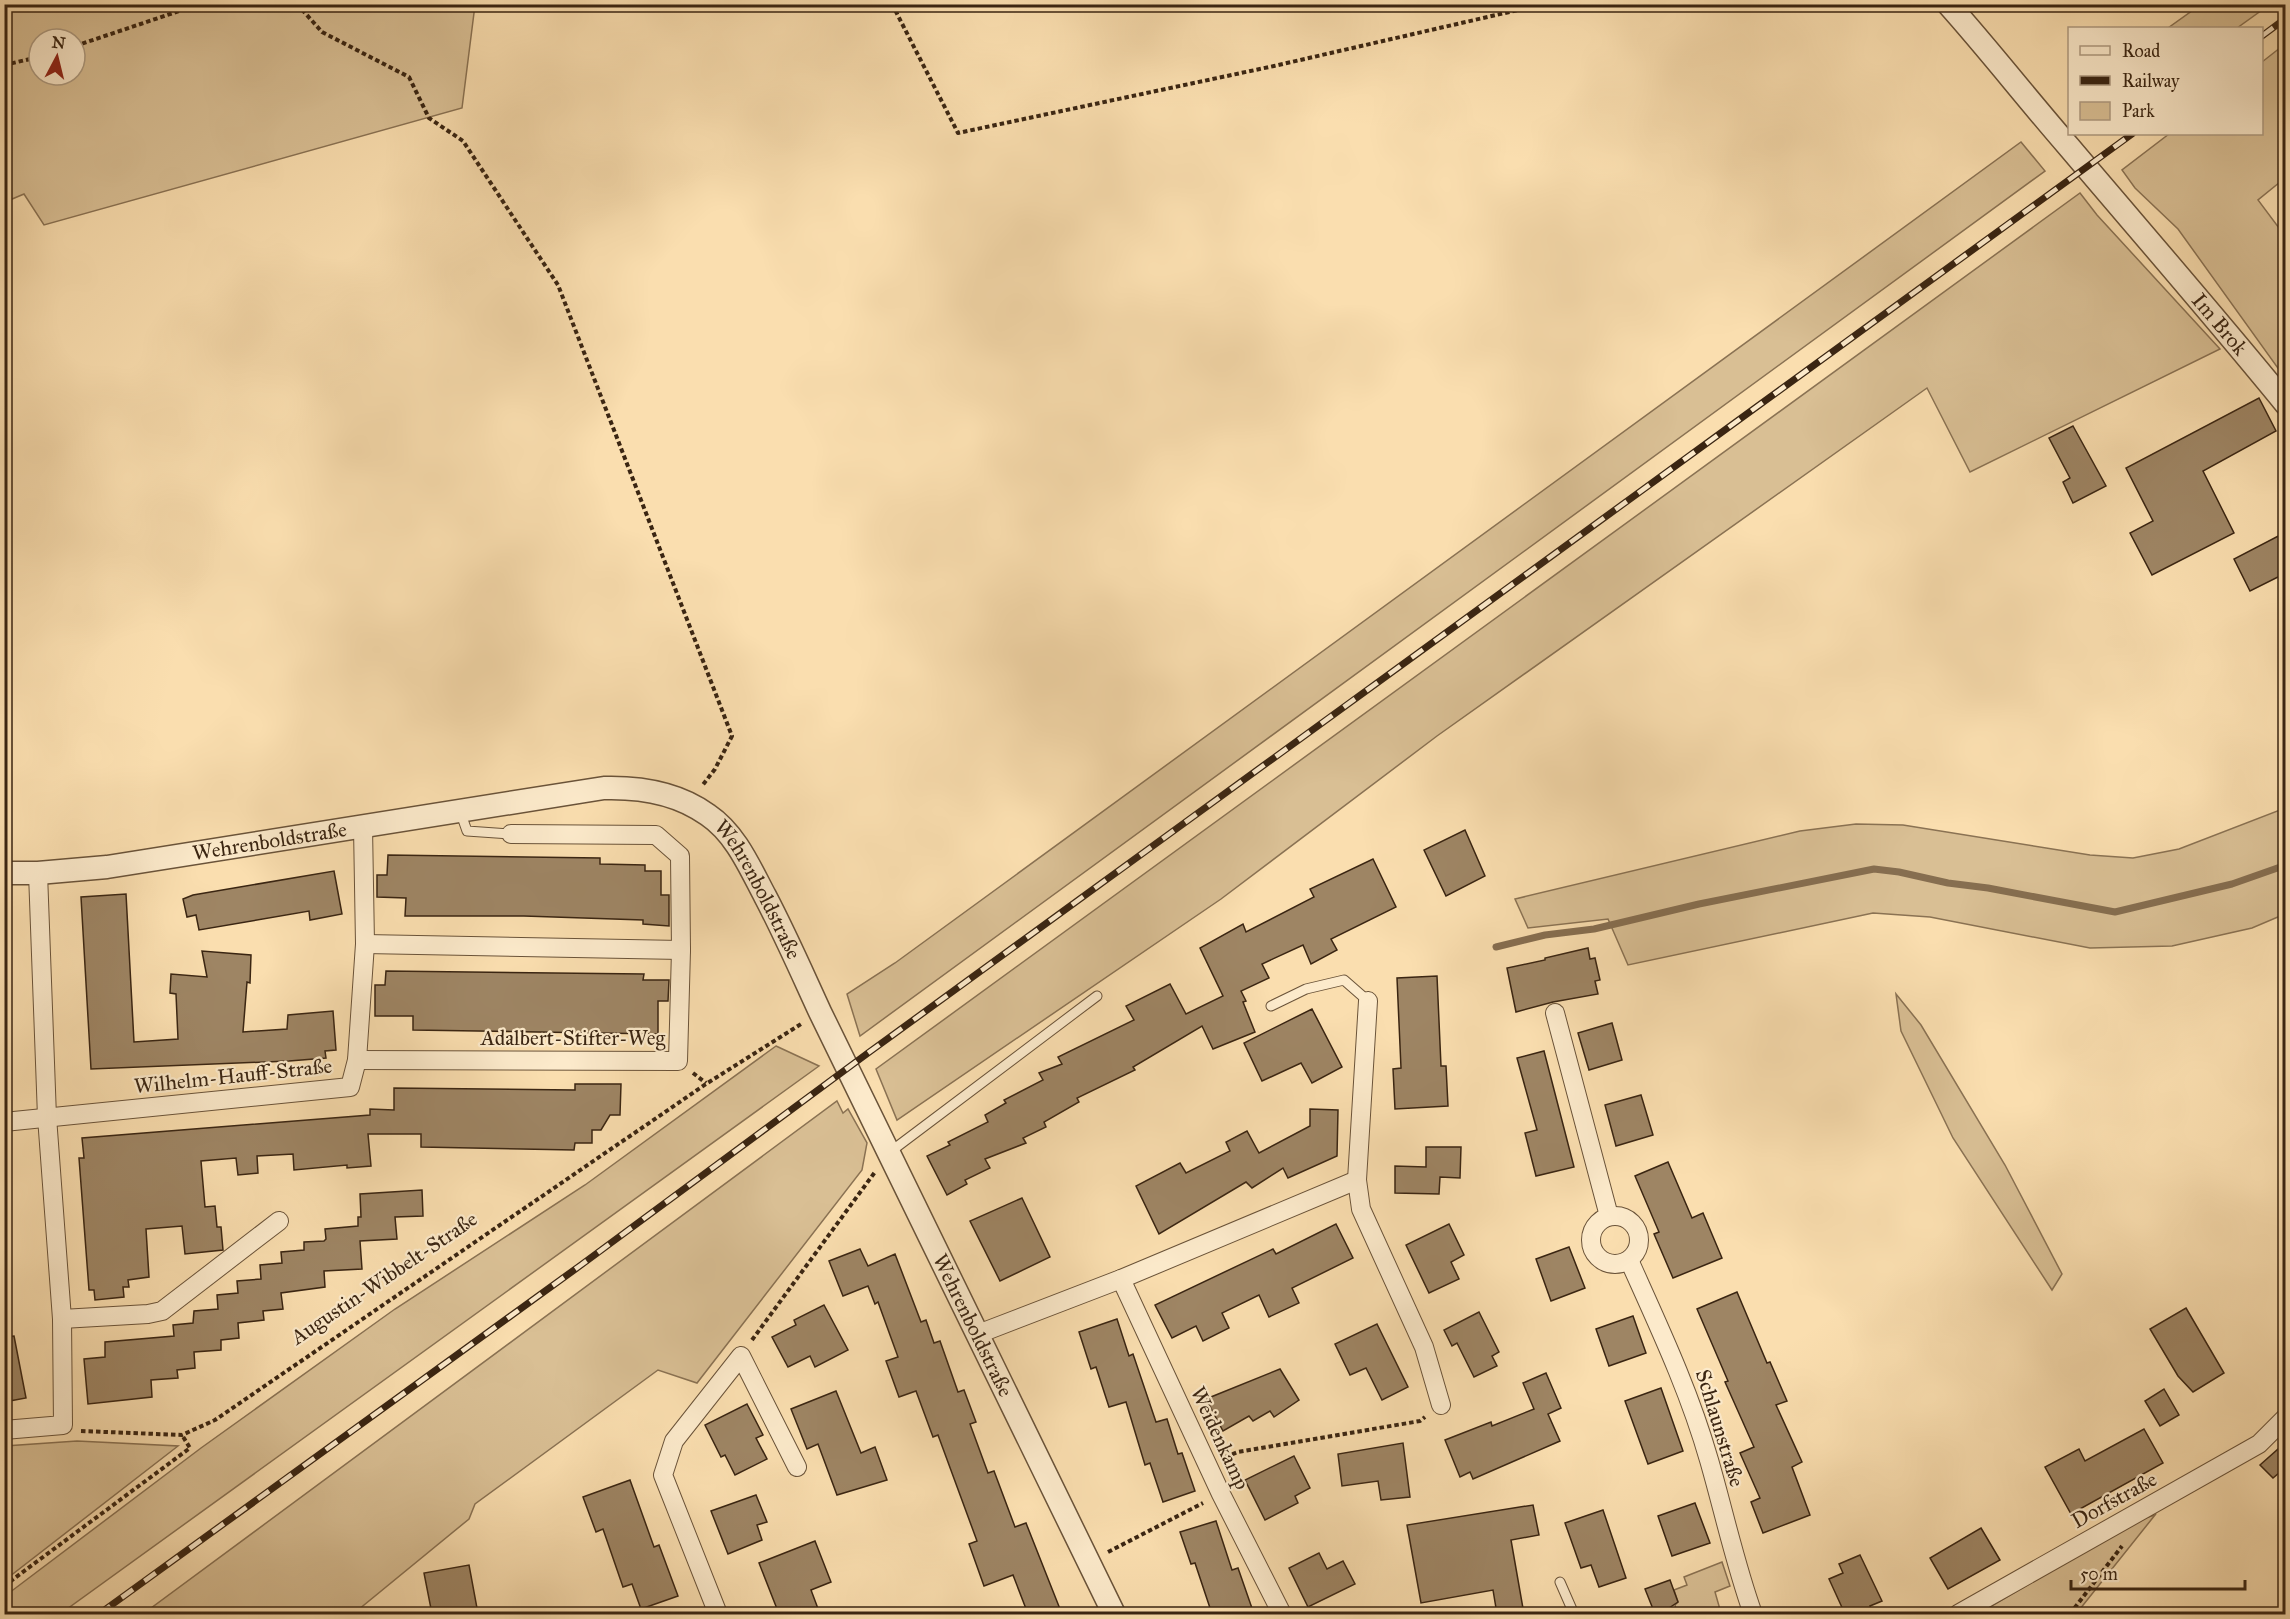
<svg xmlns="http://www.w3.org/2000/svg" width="2290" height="1619" font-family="'IM FELL Great Primer',serif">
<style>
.green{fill:#d9bf94;stroke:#8a7253;stroke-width:1.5;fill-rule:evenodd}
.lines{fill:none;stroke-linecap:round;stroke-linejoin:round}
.stream{stroke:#866e50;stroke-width:7}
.building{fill:#9e8564;stroke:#3a2512;stroke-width:1.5}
.service-casing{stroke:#6a5339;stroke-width:11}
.minor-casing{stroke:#6a5339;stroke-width:20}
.tertiary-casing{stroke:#6a5339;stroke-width:25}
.path{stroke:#3a2512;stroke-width:4;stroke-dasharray:4.5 3;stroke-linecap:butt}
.service{stroke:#fceacb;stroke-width:9}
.minor{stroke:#fceacb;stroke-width:18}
.tertiary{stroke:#fceacb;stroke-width:22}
.rail-casing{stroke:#3a2512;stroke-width:7}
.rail{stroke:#fceacb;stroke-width:4.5;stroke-dasharray:14;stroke-linecap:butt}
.labels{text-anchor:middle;stroke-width:4.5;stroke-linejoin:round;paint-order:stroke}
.street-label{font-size:21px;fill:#3a2512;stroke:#fceacb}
</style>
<rect width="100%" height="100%" fill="#fadeaf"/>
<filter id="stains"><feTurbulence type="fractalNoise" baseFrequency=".00333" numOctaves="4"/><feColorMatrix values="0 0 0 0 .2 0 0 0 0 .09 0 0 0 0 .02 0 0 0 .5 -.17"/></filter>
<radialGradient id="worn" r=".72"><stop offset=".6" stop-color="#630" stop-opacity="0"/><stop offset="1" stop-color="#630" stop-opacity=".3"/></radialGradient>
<g class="green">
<path d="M5 4H475V5L462 108 44 225 24 194 5 202ZM39 39H75V75H39Z"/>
<path d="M2200 5V4L2269 5 2237 28H2168Z"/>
<path d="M2285 44V178L2258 200 2285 236V378L2178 229 2135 188 2122 170 2169 134H2262V62Z"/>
<path d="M2021 142 2045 171 860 1036 847 994 895 963Z"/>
<path d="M2080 193 2097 215 2220 349 1970 472 1927 388 1437 736 1221 899 897 1120 876 1069Z"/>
<path d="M2285 808V914L2252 928 2172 946 2090 948 1930 917 1873 913 1628 965 1608 919 1528 928 1515 899 1800 831 1856 824 1903 825 2090 855 2133 858 2179 849Z"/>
<path d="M1896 994 1921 1025 2005 1165 2062 1274 2052 1290 1953 1138 1901 1031Z"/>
<path d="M776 1046 819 1066 60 1614H5V1596L201 1448 395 1309 585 1185Z"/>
<path d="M837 1101 843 1113 848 1109 867 1143 862 1170 697 1383 658 1370 475 1504 469 1519 353 1614H143Z"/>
<path d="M77 1441 178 1446 5 1580V1446Z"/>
<path d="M2155 1515 2076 1614H1978L2138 1520Z"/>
<path d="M1722 1562 1730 1586 1715 1592 1721 1613 1677 1614 1675 1605 1678 1602 1674 1590 1687 1585 1684 1577Z"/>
</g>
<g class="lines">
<path class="stream" d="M1496 947 1545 935 1594 929 1699 904 1874 869 1899 872 1948 883 1988 888 2115 912 2232 884 2286 865"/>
</g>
<g class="building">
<path d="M2259 398 2276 431 2203 471 2234 533 2152 575 2130 533 2153 521 2126 468Z"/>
<path d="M2073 426 2106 486 2073 503 2063 482 2070 478 2049 438Z"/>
<path d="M2286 532V573L2250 591 2234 559Z"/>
<path d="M1465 830 1485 876 1446 896 1424 850Z"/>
<path d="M388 855 600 858V864L645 865V871H661V895H669V926L643 924V920L524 916H405L406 898 377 897V875H387Z"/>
<path d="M1373 859 1396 907 1331 939 1337 950 1311 964 1303 945 1262 964 1269 978 1241 991 1246 1001 1243 1002 1255 1032 1213 1049 1202 1026 1133 1067 1135 1070 1077 1098 1079 1102 1044 1122 1046 1127 1023 1138 1026 1143 985 1159 990 1168 965 1180 967 1184 947 1195 927 1156 950 1145 948 1142 988 1122 985 1115 1006 1103 1004 1100 1043 1080 1039 1073 1062 1064 1058 1057 1134 1020 1126 1006 1170 984 1186 1014 1223 996 1200 948 1243 924 1246 932 1314 897 1310 889Z"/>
<path d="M334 871 342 914 310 920 309 911 199 930 196 915 187 917 183 899 193 895Z"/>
<path d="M126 894 134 1042 178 1039 176 994 170 993 171 974 207 977 202 951 251 955 250 983 247 982 243 1032 287 1029 288 1015 333 1011 336 1050 325 1051 326 1058 289 1061 91 1069 81 897Z"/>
<path d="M1588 948 1590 959 1595 958 1600 980 1595 981 1598 994 1553 1002 1516 1012 1507 968 1545 960V958Z"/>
<path d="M386 971 644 974 643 980H669L668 1001H658V1034L413 1030V1016H375V985H385Z"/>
<path d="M1437 976 1441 1066H1446L1448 1106 1395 1109 1393 1069 1401 1068 1397 978Z"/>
<path d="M1312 1009 1342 1067 1312 1083 1301 1063 1262 1081 1244 1043Z"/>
<path d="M1612 1023 1622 1060 1589 1070 1578 1033Z"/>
<path d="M1544 1051 1574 1167 1536 1176 1525 1133 1537 1130 1517 1058Z"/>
<path d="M575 1084H621L620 1115H610L601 1130H592V1143H575L574 1150 421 1147V1134H368L371 1166 347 1168V1165L294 1170 293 1154 257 1156 258 1173 238 1175 236 1158 201 1161 205 1207 215 1206 217 1227H221L223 1250 185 1254 182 1226 146 1229 149 1277 128 1280 129 1287H123L124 1297 95 1300 94 1290H89L79 1158H84L82 1138 370 1115V1109L394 1110V1088L575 1090Z"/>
<path d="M1641 1095 1653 1135 1616 1146 1605 1105Z"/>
<path d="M1310 1109 1338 1110 1337 1156 1288 1178 1283 1168 1252 1188 1246 1182 1159 1234 1136 1186 1180 1163 1186 1173 1230 1151 1226 1142 1247 1131 1259 1153 1310 1126Z"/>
<path d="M1426 1147H1461L1460 1178 1440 1177 1439 1194 1395 1193V1166L1426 1167Z"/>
<path d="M1668 1162 1692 1218 1703 1213 1722 1258 1673 1278 1654 1234 1659 1232 1635 1176Z"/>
<path d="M422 1190 423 1216 395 1217 397 1239 360 1241 362 1269 324 1271 325 1287 281 1293 283 1309 263 1311 264 1320 238 1323 239 1338 221 1340V1350L194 1352 195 1368 177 1370 178 1378 151 1380 152 1397 88 1404 84 1359 105 1357V1342L174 1336 173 1325 193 1323 194 1311 218 1309 217 1295 238 1293 237 1281 261 1279 260 1265 282 1263 281 1252 304 1250V1242L324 1241 326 1239 325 1229 358 1226V1217H361L360 1194Z"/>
<path d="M1022 1198 1050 1257 1000 1281 970 1221Z"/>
<path d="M1336 1224 1353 1258 1292 1288 1299 1303 1269 1317 1259 1295 1222 1313 1229 1328 1203 1341 1196 1326 1172 1338 1155 1305 1273 1249 1276 1254Z"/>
<path d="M1449 1224 1464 1255 1451 1262 1459 1279 1429 1293 1406 1245Z"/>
<path d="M1569 1247 1585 1288 1551 1301 1536 1259Z"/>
<path d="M860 1249 868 1266 895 1254 921 1322 926 1320 934 1343 940 1341 958 1392 964 1390 976 1422 970 1424 988 1473 994 1471 1015 1527 1026 1523 1060 1609 1046 1614H1028L1013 1575 984 1586 969 1544 977 1541 938 1435 933 1437 916 1391 899 1397 886 1361 898 1357 878 1302 875 1304 868 1286 843 1296 829 1261Z"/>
<path d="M1737 1292 1767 1363 1770 1362 1787 1401 1776 1405 1802 1462 1792 1467 1810 1515 1763 1533 1751 1502 1760 1498 1740 1453 1754 1447 1725 1382 1728 1381 1697 1309Z"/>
<path d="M824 1305 848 1350 815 1367 810 1356 788 1367 772 1337 796 1325 794 1320Z"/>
<path d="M2186 1308 2224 1373 2193 1392 2178 1376 2150 1329Z"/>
<path d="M1479 1312 1499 1352 1492 1356 1497 1366 1474 1377 1457 1343 1452 1346 1444 1330Z"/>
<path d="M1633 1316 1646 1353 1609 1366 1596 1329Z"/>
<path d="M1117 1319 1129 1356 1133 1354 1156 1422 1167 1419 1178 1454 1182 1453 1195 1491 1163 1502 1150 1463 1145 1465 1126 1402 1109 1407 1096 1367 1091 1369 1079 1332Z"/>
<path d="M1377 1324 1408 1387 1382 1400 1366 1368 1350 1375 1335 1344Z"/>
<path d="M14 1336 26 1398 4 1402V1337Z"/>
<path d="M1280 1369 1299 1400 1274 1417 1270 1411 1253 1421 1249 1416 1223 1431 1206 1399Z"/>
<path d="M1546 1373 1561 1408 1548 1414 1560 1441 1473 1479 1470 1472 1460 1477 1445 1440 1491 1422 1492 1426 1534 1409 1523 1383Z"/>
<path d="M1661 1388 1683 1451 1648 1464 1625 1401Z"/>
<path d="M2164 1389 2179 1415 2160 1426 2145 1401Z"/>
<path d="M836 1391 861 1453 875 1447 887 1480 837 1495 818 1444 807 1449 791 1409Z"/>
<path d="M747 1404 763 1435 756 1438 767 1459 735 1475 725 1455 721 1457 705 1425Z"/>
<path d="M2144 1429 2163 1463 2071 1514 2045 1467 2079 1449 2085 1461Z"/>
<path d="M2286 1442V1467L2273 1478 2260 1465Z"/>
<path d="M1403 1443 1410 1497 1381 1500 1378 1481 1342 1486 1338 1454Z"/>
<path d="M1294 1456 1310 1488 1295 1496 1298 1503 1265 1520 1245 1480Z"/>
<path d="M630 1480 654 1547 659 1545 678 1596 641 1609 632 1584 623 1587 603 1529 596 1532 583 1497Z"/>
<path d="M756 1495 767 1522 757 1525 762 1540 728 1554 711 1511Z"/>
<path d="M1695 1503 1710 1543 1672 1556 1658 1516Z"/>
<path d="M1533 1505 1539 1535 1511 1540 1524 1614H1497L1493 1590 1421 1603 1407 1525Z"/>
<path d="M1603 1510 1626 1578 1599 1587 1591 1565 1581 1568 1565 1523Z"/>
<path d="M1216 1521 1232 1570 1238 1568 1254 1614H1212L1195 1563 1191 1564 1180 1532Z"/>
<path d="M1981 1528 2000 1560 1948 1589 1930 1558Z"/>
<path d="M815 1541 831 1582 811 1590 820 1614H779L759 1563Z"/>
<path d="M1319 1553 1327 1569 1343 1561 1355 1584 1308 1607 1289 1568Z"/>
<path d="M1860 1555 1882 1601 1870 1606 1874 1614H1845L1829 1579 1843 1573 1839 1564Z"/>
<path d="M469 1565 477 1608 432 1614 424 1573Z"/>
<path d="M1670 1580 1678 1602 1660 1614H1655L1645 1589Z"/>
</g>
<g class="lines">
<g class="service-casing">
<g id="service">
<path d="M460 811 467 831 511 834"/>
<path d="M1271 1006 1306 989 1344 980 1368 1001"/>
<path d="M890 1152 1097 996"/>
<path d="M1560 1582 1574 1614"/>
</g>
</g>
<g class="minor-casing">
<g id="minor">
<path d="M365 944 681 950"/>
<path d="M1368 1001 1357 1180 1361 1209 1424 1347 1441 1405"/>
<path d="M1555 1013 1609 1216"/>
<path d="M357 1060 678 1061 681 950 680 856 656 835 511 834"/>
<path d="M4 1122 350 1087 357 1060 365 944 363 827"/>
<circle cx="1615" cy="1240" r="24"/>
<path d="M1629 1260C1659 1327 1689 1390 1709 1460 1724 1512 1735 1564 1753 1614"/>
<path d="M1121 1279 1221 1494 1282 1614"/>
<path d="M62 1319 148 1314 162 1311 279 1221"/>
<path d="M978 1334 1121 1279 1357 1180"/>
<path d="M4 1430 63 1425 62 1319 47 1117 38 873"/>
<path d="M718 1614 663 1475 674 1441 741 1356 797 1467"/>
<path d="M1958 1614 2259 1444 2286 1417"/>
</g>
</g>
<g class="tertiary-casing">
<g id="tertiary">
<path id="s1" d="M1948 4C1990 51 2028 100 2069 147 2141 232 2215 317 2286 404"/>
<path id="s2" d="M4 873H38L107 867 604 788C641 787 678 793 708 815 736 834 750 868 765 896 785 934 802 973 820 1012L1114 1614"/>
</g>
</g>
<g class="path">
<path d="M297 4 322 32 409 77 429 118 463 141 558 285 732 736 715 769 702 786"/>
<path d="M892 4 958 133 1274 66 1544 4"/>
<path d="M75 46 200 4"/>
<path d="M4 65 39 57"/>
<path d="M693 1073 706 1083"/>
<path d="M752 1340 875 1172"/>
<path d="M81 1431 182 1435 215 1420 706 1084 801 1024"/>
<path d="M1225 1457 1238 1452 1420 1421 1425 1417"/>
<path d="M1108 1552 1203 1503"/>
<path d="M4 1586 190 1448 182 1435"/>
<path d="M2070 1614 2122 1546"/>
</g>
<use href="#service" class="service"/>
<use href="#minor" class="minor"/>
<use href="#tertiary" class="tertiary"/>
<g class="rail-casing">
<g id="rail">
<path d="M2262 36 2286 18"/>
<path d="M99 1614 581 1265 868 1053 2132 134"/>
</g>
</g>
<use href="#rail" class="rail"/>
</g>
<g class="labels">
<g class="street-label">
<text dy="7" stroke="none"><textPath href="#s1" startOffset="420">Im Brok</textPath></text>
<text dy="7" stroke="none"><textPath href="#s2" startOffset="268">Wehrenboldstraße</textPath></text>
<text dy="7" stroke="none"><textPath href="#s2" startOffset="807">Wehrenboldstraße</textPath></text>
<text x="573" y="1045">Adalbert-Stifter-Weg</text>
<text transform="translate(233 1076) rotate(-6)" y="7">Wilhelm-Hauff-Straße</text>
<text transform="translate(384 1278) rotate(-34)" y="7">Augustin-Wibbelt-Straße</text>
<text dy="7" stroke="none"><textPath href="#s2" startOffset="1293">Wehrenboldstraße</textPath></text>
<text transform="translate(1720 1428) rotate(73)" y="7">Schlaunstraße</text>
<text transform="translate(1220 1438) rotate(65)" y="7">Weidenkamp</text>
<text transform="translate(2114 1500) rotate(-29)" y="7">Dorfstraße</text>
</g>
</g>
<rect width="2290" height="1619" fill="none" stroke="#fadeaf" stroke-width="24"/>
<rect x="6" y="6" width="2278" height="1607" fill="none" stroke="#3a2512" stroke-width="3"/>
<rect x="12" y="12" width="2266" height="1595" fill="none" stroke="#3a2512" stroke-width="1.5"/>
<rect x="2068" y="27" width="195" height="108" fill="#fceacb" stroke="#ae9b81" stroke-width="1.5"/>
<rect x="2080" y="46" width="30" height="9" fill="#fceacb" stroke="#ae9b81" stroke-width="1.5"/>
<text x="2122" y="57" font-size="18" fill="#3a2512">Road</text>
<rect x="2080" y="76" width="30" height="9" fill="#3a2512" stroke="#ae9b81" stroke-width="1.5"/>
<text x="2122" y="87" font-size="18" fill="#3a2512">Railway</text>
<rect x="2080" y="102" width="30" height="18" fill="#d9bf94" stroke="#ae9b81" stroke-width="1.5"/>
<text x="2122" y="117" font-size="18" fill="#3a2512">Park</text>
<g transform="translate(57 57) rotate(7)"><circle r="28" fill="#fceacb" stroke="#ae9b81" stroke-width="1.5"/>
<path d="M0-4.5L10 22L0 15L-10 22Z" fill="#8f2418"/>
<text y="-9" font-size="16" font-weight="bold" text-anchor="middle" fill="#3a2512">N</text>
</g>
<path d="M2071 1580v9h174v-9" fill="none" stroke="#3a2512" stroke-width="3"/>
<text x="2080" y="1580" font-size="18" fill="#3a2512" stroke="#fceacb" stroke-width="4.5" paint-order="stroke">50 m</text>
<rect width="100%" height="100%" filter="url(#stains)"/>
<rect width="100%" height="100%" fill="url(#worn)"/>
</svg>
